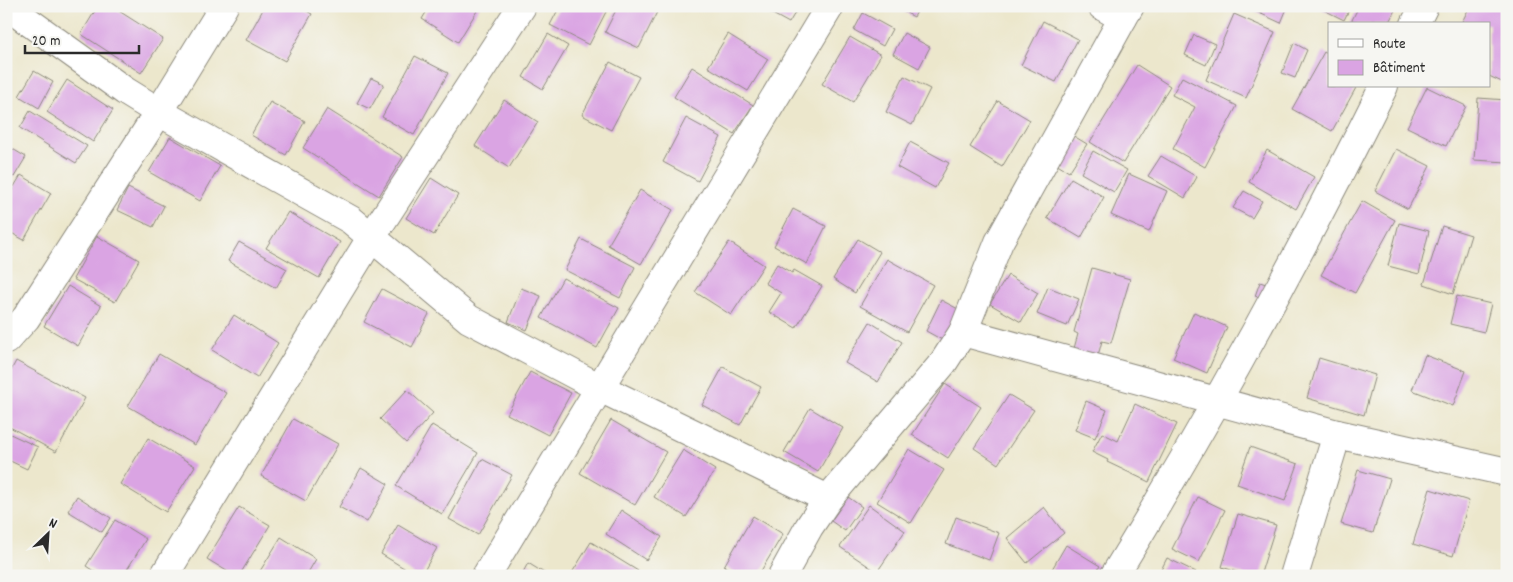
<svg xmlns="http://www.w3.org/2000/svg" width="1513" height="582" font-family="Dekko,sans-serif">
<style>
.building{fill:#daa4e3}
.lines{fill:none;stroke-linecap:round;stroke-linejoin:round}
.street-casing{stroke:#8c897c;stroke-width:30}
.street{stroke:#fff;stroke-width:28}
</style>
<rect width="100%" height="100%" fill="#f6f6f2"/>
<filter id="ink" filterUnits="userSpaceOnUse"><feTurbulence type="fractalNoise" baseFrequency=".02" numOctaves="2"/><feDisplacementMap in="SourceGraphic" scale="10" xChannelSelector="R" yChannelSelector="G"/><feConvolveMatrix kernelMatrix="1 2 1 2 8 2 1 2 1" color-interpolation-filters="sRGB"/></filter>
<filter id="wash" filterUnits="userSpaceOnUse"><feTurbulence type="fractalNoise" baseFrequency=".0096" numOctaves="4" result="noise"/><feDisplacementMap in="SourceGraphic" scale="20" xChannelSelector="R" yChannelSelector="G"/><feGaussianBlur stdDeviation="1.12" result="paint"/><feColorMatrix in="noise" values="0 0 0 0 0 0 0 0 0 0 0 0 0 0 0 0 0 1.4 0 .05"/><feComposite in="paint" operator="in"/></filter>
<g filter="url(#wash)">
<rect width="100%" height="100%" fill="#ece7cc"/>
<g id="blocks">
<g class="building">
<path d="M98 6H111L163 39 141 73 81 34Z"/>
<path d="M265 6H298L312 14 285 61 246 40Z"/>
<path d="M430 6H480L458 42 422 19Z"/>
<path d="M560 6H609L589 45 550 25Z"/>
<path d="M618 6H660L639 48 605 32Z"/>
<path d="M758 6H799L789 23Z"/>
<path d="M893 6H920L914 17Z"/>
<path d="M1244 6H1288L1281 23Z"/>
<path d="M1321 6H1351L1344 20 1320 8Z"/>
<path d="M1359 6H1397L1388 24H1350Z"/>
<path d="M1470 6H1507V77L1504 83 1489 76V24H1461Z"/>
<path d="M863 13 892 29 883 46 854 30Z"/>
<path d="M1234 14 1275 32 1246 98 1206 80Z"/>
<path d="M1043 21 1078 39 1056 82 1021 65Z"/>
<path d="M904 33 930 47 919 68 893 54Z"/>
<path d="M548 34 568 46 543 89 523 77Z"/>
<path d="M728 34 768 59 748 91 708 67Z"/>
<path d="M1194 35 1215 44 1206 65 1185 55Z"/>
<path d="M850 37 881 55 853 102 822 84Z"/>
<path d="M1294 43 1307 50 1295 78 1282 73Z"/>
<path d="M1324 52 1329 55V86H1357L1332 131 1292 109Z"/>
<path d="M415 56 448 73 414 135 382 117Z"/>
<path d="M610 62 639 77 611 130 582 115Z"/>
<path d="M1137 65 1170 86 1123 163 1090 142Z"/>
<path d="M692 67 753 105 734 134 674 97Z"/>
<path d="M34 71 53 82 39 108 19 96Z"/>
<path d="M904 76 930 89 912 125 886 112Z"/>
<path d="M1182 77 1237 106 1205 167 1173 149 1195 107 1172 95Z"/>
<path d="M371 78 384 84 370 109 357 103Z"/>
<path d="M67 80 113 110 93 142 47 112Z"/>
<path d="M1427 87 1466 106 1446 146 1407 127Z"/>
<path d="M1478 98 1507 100V162L1474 160Z"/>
<path d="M504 100 538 122 509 168 475 146Z"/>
<path d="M998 101 1030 120 1002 167 970 147Z"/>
<path d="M270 102 305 121 286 155 251 135Z"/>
<path d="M327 109 403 157 379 196 303 148Z"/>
<path d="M30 111 87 146 76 163 20 128Z"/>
<path d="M686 118 721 137 698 181 663 162Z"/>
<path d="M1067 132 1087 144 1069 172 1049 160Z"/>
<path d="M170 137 220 166 200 201 149 172Z"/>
<path d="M910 142 949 163 935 188 897 167Z"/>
<path d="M6 145 26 157 14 177 6 172Z"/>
<path d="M1396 149 1430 166 1408 209 1375 191Z"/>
<path d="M1267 150 1314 177 1296 209 1249 182Z"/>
<path d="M1093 151 1127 170 1114 192 1081 173Z"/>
<path d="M1161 156 1197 177 1185 198 1148 176Z"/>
<path d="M1129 174 1167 191 1149 232 1111 215Z"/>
<path d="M21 175 51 193 24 240 6 230V200Z"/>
<path d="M431 178 458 195 434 235 406 218Z"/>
<path d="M1071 178 1104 197 1081 238 1047 218Z"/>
<path d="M128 188 164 206 153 227 117 210Z"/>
<path d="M640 190 673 210 641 264 608 245Z"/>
<path d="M1244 191 1262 201 1252 218 1233 208Z"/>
<path d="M1362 201 1395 220 1355 293 1321 275Z"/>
<path d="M793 209 826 226 807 264 774 246Z"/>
<path d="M288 212 340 242 319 278 266 248Z"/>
<path d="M1399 223 1429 231 1419 274 1388 266Z"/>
<path d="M1442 226 1471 235 1453 294 1424 284Z"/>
<path d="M97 236 139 260 115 302 73 279Z"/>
<path d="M581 239 635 267 620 298 565 270Z"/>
<path d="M858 239 880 252 855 293 833 279Z"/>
<path d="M239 242 287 269 276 288 228 261Z"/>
<path d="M729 242 764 265 731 315 695 292Z"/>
<path d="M887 259 933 285 907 332 860 306Z"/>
<path d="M777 264 792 273 794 270 822 286 796 328 769 312 781 293 765 283Z"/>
<path d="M1092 268 1130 279 1111 343 1102 341 1097 359 1073 352 1078 334 1074 332Z"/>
<path d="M1008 275 1038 293 1021 322 990 304Z"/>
<path d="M563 278 619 308 597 348 541 318Z"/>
<path d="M1260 282 1269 285 1263 299 1255 296Z"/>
<path d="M68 286 101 306 78 346 44 326Z"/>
<path d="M1048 287 1079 299 1067 326 1037 314Z"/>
<path d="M521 288 541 296 527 330 508 322Z"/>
<path d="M382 289 429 314 412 347 364 322Z"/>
<path d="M1457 296 1491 304 1484 332 1450 324Z"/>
<path d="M941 300 960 310 944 341 926 331Z"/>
<path d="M1194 312 1227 327 1207 373 1173 358Z"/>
<path d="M234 315 278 343 257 378 212 350Z"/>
<path d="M870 322 902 342 878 382 845 363Z"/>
<path d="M159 354 226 393 195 445 128 406Z"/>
<path d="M1425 355 1466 371 1453 406 1412 390Z"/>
<path d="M1319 358 1375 375 1364 415 1307 398Z"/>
<path d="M16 361 85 398 56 452 6 425V380Z"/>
<path d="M723 367 761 387 740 425 702 405Z"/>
<path d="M530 372 571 393 548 435 507 414Z"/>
<path d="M945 384 981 407 948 458 912 435Z"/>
<path d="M407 390 433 413 406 443 380 419Z"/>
<path d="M1009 395 1034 410 998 464 974 448Z"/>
<path d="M1086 401 1107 410 1095 438 1075 430Z"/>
<path d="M1135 404 1177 424 1149 482 1107 462 1108 460 1092 452 1102 433 1118 441Z"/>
<path d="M810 408 843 428 818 472 784 452Z"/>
<path d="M293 419 338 444 306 501 261 476Z"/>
<path d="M611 420 666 452 635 505 580 473Z"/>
<path d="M432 425 478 453 442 514 396 486Z"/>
<path d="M6 432 38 447 27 469 6 459Z"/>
<path d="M148 438 195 466 166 512 120 484Z"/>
<path d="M1250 447 1298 464 1285 501 1237 484Z"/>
<path d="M909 449 944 470 911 523 877 502Z"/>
<path d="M683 450 715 470 686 517 654 497Z"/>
<path d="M482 459 512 475 478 535 449 519Z"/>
<path d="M361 468 388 484 367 522 339 507Z"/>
<path d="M1358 470 1390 479 1373 533 1341 524Z"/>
<path d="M1430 489 1469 501 1453 556 1413 544Z"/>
<path d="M77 496 111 518 102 532 68 511Z"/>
<path d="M848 497 862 507 845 531 831 521Z"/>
<path d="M1198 497 1225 510 1199 562 1172 549Z"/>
<path d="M869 505 905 531 877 572 840 547Z"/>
<path d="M239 507 270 525 239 576H235L207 559Z"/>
<path d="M1044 507 1064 533 1027 563 1007 538Z"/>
<path d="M621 510 662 537 646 560 606 534Z"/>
<path d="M1238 514 1276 525 1260 576H1249L1222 567Z"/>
<path d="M753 516 783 534 758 576H739L724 566Z"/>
<path d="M956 517 999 533 989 560 946 544Z"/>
<path d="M115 520 146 539 123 576H101L86 566Z"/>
<path d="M398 525 437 548 421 576H417L381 554Z"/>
<path d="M281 537 316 559 306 576H257Z"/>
<path d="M591 542 638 571 635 576H570Z"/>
<path d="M1066 545 1100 566 1094 576H1048Z"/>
<path d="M1167 558 1196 572 1194 576H1158Z"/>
<path d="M528 563 549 576H521Z"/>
</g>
</g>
</g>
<g filter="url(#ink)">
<use href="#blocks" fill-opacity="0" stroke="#8c897c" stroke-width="1"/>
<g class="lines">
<g class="street-casing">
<g id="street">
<path d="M7 6 125 91 159 112 351 220 469 319 600 388 828 499 943 363 963 332 999 242 1123 18"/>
<path d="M1102 6 1123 18 1130 6"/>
<path d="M1415 24 1424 6"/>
<path d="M963 332 1337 434 1507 472"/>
<path d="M6 340 26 318 159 112 224 6"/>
<path d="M164 576 371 238 522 6"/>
<path d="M486 576 830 6"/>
<path d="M782 576 809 527 828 499"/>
<path d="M1114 576C1212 416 1301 253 1384 86"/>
<path d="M1294 576 1337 434"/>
</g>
</g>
<use href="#street" class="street"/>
</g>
</g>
<rect width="1513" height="582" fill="none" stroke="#f6f6f2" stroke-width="25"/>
<rect x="1328" y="22" width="162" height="65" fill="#f6f6f2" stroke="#a5a5a2"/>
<rect x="1338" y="39" width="25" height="8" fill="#ffffff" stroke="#a5a5a2"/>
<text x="1373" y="48" font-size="15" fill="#2b2b2b">Route</text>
<rect x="1338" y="60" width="25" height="15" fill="#daa4e3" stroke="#a5a5a2"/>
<text x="1373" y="72" font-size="15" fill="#2b2b2b">Bâtiment</text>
<g transform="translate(48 534) rotate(25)" stroke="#f6f6f2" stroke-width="4" paint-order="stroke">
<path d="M0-4L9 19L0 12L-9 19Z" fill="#2b2b2b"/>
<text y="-8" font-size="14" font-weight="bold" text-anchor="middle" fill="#2b2b2b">N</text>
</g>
<path d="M25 45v8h114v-8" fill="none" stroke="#2b2b2b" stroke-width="2.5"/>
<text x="32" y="45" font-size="15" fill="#2b2b2b" stroke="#f6f6f2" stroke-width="4" paint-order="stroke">20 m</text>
</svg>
